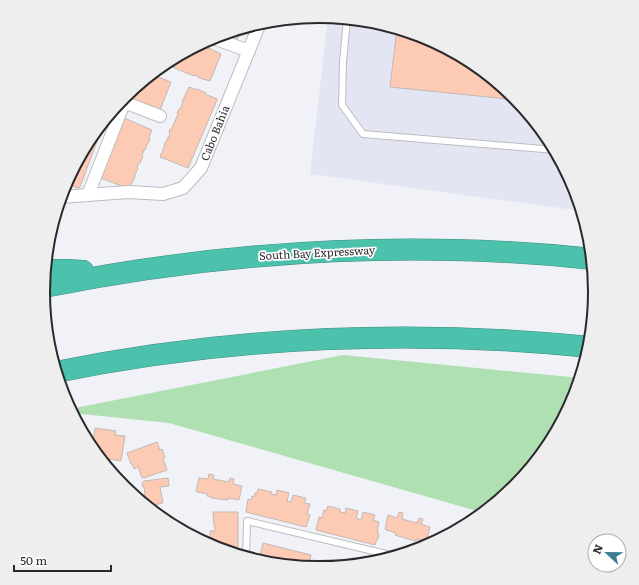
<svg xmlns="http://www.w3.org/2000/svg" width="639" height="585" font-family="Literata,serif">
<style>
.built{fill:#e4e5f3}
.grass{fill:#afe0b2}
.building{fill:#fdcab3;stroke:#c1bab6}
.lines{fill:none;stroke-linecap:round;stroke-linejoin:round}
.lane-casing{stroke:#bcbdc3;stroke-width:8}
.street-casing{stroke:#bcbdc3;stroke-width:14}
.highway-casing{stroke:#408c7f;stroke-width:22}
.lane{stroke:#fff;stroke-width:6}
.street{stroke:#fff;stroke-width:12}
.highway{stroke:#4cc1ab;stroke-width:21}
.labels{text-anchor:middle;stroke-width:3.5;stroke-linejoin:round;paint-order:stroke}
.street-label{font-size:11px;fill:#2a2a2d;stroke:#fff}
.rim{fill:none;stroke:#2a2a2d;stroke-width:2}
</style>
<rect width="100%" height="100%" fill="#f1f1f8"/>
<path class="built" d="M328 17 374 21 426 37 473 63 515 97 550 139 575 187 582 211 310 174Z"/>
<path class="grass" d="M343 355 581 378 575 399 549 446 515 488 484 513 169 423 72 413 70 409Z"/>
<g class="building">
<path d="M397 28 426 37 473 63 517 100 390 87Z"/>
<path d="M241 29 237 40 221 35Z"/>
<path d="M199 45 209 49V48L221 54 210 81 203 79 199 78V77L194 75V76L165 64Z"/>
<path d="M151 75 155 77 156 76 171 82 160 110 124 97Z"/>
<path d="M189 87 197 90V89L206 93 205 94 217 99V100L188 168 160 157 165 145H164L170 134 169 133 170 129 171 130 178 114 177 113 179 109 180 110 183 102H182Z"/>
<path d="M124 118 152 130 149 137 150 138 149 142H148L145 150H144L142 156H143L140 163 139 162 137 168H138L134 177H135L129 189 101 178Z"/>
<path d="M105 120 80 187 78 188 67 184 66 185 65 184 90 139Z"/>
<path d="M86 428V440L80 429Z"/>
<path d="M95 428 116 431 115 435 125 436 121 461 103 458V455L96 454 92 449Z"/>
<path d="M157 442 160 450 162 449 165 457 163 458 167 470 144 478V477L142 478 138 467 134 469 132 464H131L127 453Z"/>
<path d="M209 474 214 475 213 479 229 482 230 478 234 479 233 484 242 486 239 500 228 498V500L211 498 212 497 207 496 208 494 197 492 196 491 199 478 208 479Z"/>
<path d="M168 478 169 486 160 487 163 503 154 505V507L148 508 138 499 137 496 145 495 144 487H143L142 483 144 481Z"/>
<path d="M258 489 272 492 271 494 276 495 277 490 289 493 287 501 291 502 293 495 306 498 304 503 310 504 307 514 310 515 306 527 246 512 248 499 251 500 252 496 254 497 255 493H257Z"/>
<path d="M328 506 340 509V512L345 513 346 508 358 511 356 518 361 520 363 512 375 515 373 520 379 522 377 532H378V534H379L378 539H377L375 545 316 530 319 517 322 518 324 510 326 511Z"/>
<path d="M213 512H238V555L215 548V546H217V543L210 544V531H215V526H214Z"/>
<path d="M399 512 403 513 402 519 417 523 419 518 423 519 421 524 430 527 427 540 426 541 416 539V541L411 540 395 535 396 533 386 530 385 529 388 515 397 518Z"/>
<path d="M263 543 311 555 308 567 260 555Z"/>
<path d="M330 560 353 566 328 568Z"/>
</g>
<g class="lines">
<g class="lane-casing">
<g id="lane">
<path d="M347 19 343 62 342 105 363 134 555 150"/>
<path d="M246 558 247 521 386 554 394 557"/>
</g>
</g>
<g class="street-casing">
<g id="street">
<path d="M213 38 249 51"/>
<path d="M121 101 160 116"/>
<path d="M88 195 124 103"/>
<path d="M61 197 128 192 163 194 183 188 201 168 260 23"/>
</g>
</g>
<g class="highway-casing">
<g id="highway">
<path d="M45 270H68L83 271"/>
<path d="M44 287C178 260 316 247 453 250 500 251 547 254 593 259"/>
<path d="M56 372C233 336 411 329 591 347"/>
</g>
</g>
<use href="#lane" class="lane"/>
<use href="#street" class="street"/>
<use href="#highway" class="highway"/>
</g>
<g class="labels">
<g class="street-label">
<text transform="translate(215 133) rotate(-68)" y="4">Cabo Bahia</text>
<text transform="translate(317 253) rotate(-3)" y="4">South Bay Expressway</text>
</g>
</g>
<path d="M0 0H639V585H0ZM50 292a269 269 0 1 1 538 0a269 269 0 1 1-538 0Z" fill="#eee" fill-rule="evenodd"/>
<path class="rim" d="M50 292a269 269 0 1 1 538 0a269 269 0 1 1-538 0Z"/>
<g transform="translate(607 553) rotate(292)"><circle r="19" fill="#ffffff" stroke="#aaaaab"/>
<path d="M0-3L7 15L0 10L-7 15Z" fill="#3d7b90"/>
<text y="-6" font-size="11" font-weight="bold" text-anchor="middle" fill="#2a2a2d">N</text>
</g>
<path d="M14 565v6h97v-6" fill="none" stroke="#2a2a2d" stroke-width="2"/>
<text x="20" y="565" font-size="12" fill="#2a2a2d" stroke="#ffffff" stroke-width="3" paint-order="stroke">50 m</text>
</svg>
